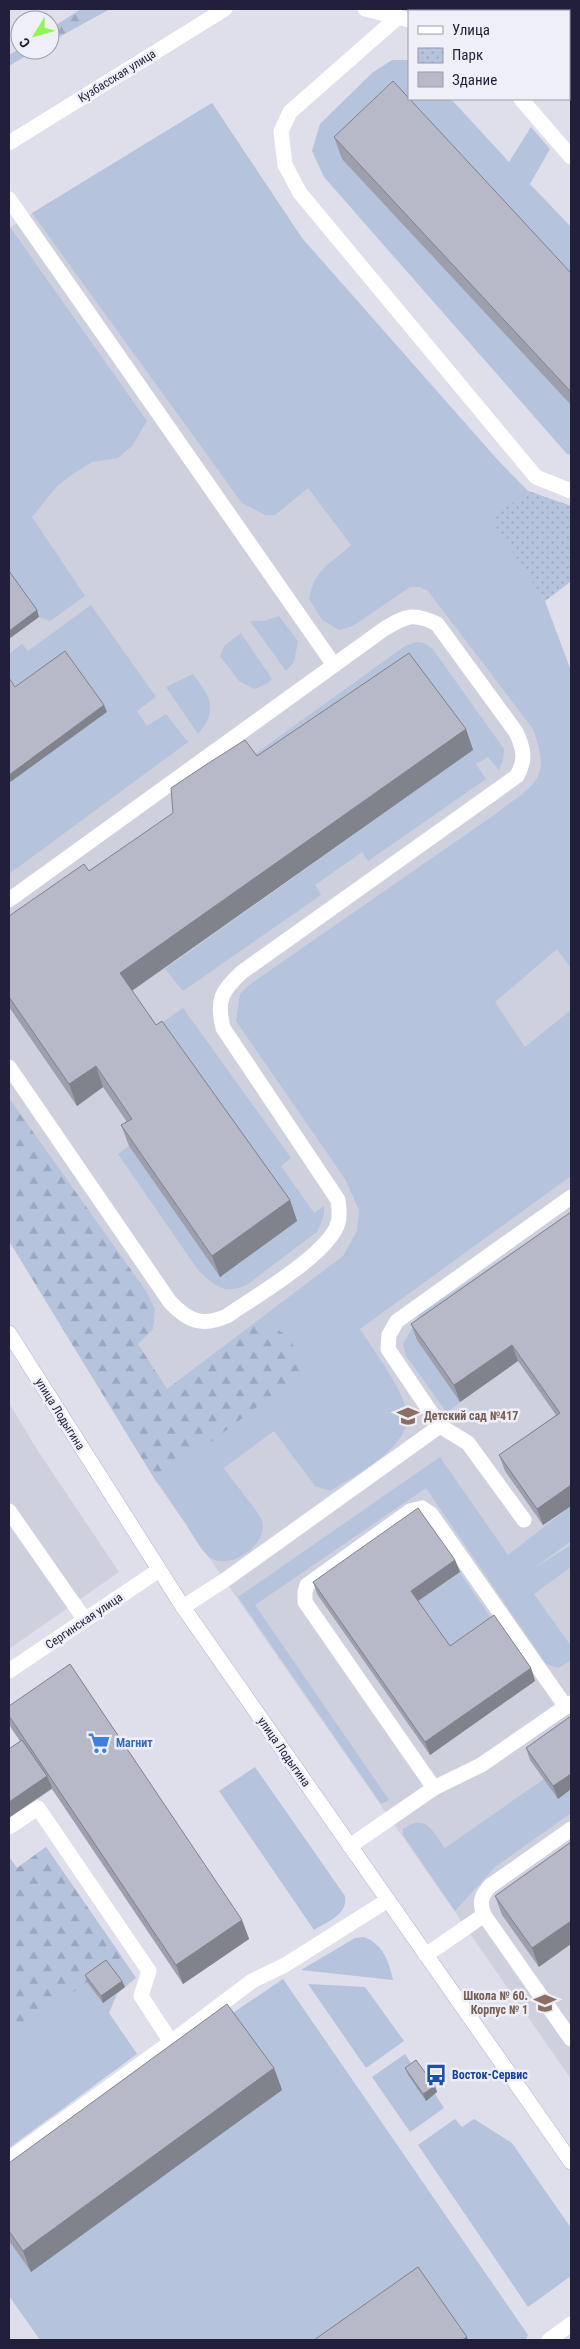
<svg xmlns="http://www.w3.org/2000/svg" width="580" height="2349" font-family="'Roboto Condensed',sans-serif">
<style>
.built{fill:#cfd0de}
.grass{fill:#b5c3dc}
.forest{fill:url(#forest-firs)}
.park{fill:url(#park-dots)}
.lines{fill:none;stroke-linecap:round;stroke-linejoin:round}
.secondary-casing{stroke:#b1b1ca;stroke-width:16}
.lane{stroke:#fff;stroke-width:15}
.street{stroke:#fff;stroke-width:15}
.secondary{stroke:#fff;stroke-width:15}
.wall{fill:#9d9fac}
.shaded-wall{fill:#80828c}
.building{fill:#b7b9c8;stroke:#80828c}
.labels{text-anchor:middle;stroke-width:5;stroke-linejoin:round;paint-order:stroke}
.street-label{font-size:12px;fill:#211f3a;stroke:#eeeff7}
.education-label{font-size:12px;font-weight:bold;fill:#785e54;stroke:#eeeff7;text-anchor:start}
.shop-label{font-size:12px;font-weight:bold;fill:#366cbe;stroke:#eeeff7;text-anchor:start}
.transit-label{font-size:12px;font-weight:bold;fill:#164399;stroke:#eeeff7;text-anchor:start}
</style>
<defs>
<pattern id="forest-firs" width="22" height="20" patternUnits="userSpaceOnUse" patternTransform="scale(1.25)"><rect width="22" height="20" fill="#b5c3dc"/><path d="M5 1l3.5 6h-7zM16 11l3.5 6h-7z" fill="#9ba7be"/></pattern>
<pattern id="park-dots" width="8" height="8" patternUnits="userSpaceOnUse" patternTransform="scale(1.25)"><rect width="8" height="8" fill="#b5c3dc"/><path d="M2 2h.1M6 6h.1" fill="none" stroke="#9ba7be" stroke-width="1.8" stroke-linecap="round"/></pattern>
</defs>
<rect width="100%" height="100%" fill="#dedfea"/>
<g class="built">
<path d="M212 103 571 671V2079L157 1483 9 1241V228Z"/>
<path d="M9 1403 36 1448 119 1572 9 1649Z"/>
</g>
<g class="grass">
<path d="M392 60H409V99H451L509 162 531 127 550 149 530 184 571 227V455L567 454 324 177 312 151 320 124 372 73Z"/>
<path d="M212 103 302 238 496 458 528 491 571 506V581L545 601 571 671V968L557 949 495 1002 525 1047 571 1010V1176L360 1329C374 1351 403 1389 407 1413 413 1445 354 1477 330 1491L315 1486 274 1431 224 1468C231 1480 258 1510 262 1521 269 1546 226 1574 207 1555 199 1547 192 1534 186 1524 163 1491 142 1458 121 1424L343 1256 357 1231 359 1210 345 1179 236 1021 240 994 249 985 497 813C535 783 552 781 533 729L428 591 420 587H410L353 626 339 630 322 620 309 599C316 566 329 566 351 545L308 488 275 515H265L242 503 32 213Z"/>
<path d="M10 227 147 421 132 446 118 458 92 462 73 474 58 485 32 517 85 596 50 621 39 617 9 574Z"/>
<path d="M91 605 156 697 137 711 147 726 166 714 188 742 9 874V783L107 712 19 691 9 677V654L22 644 28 651Z"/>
<path d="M279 616 298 641 294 662 286 671 250 621H264Z"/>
<path d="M241 633 272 679 267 684 254 689 239 681 220 656 224 646Z"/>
<path d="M416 642 424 643 432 648 504 749 503 760 499 770 488 757 476 764 486 779 368 861 362 852 315 885 321 895 183 991 165 969 473 750 264 777 251 757 405 646Z"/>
<path d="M193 674C210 697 219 709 198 734L166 687Z"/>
<path d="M183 1008 291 1158 281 1166 314 1213 324 1206V1214L318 1231 248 1284C224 1296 215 1286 198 1270L118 1154 129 1146 220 1277 152 1030Z"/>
<path d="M571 1215 418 1340 460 1402 447 1413 406 1356 403 1344 420 1314 535 1237Z"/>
<path d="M440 1457 508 1555 571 1506V1541L533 1569 571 1545V1567L534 1594 571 1646 570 1661 558 1668 546 1664 426 1488 255 1605 389 1800 381 1804 238 1597Z"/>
<path d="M460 1573 498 1628 454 1658 415 1603Z"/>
<path d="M255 1767 345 1896C348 1915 328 1921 314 1930L219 1791Z"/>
<path d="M544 1779 558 1799 571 1789V1813L495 1867 455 1911 403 1835V1829C426 1813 432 1831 445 1848Z"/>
<path d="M46 1847 136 1978 117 1994 109 2013 137 2054 9 2148V1857L17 1868Z"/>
<path d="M364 1937C383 1944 389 1962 393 1980L301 1970 355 1938Z"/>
<path d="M283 1979 528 2335 526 2340H40L9 2296V2241L31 2272 199 2036Z"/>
<path d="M308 1984 365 1987 404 2041 366 2068Z"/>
<path d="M405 2054 415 2069 425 2100 435 2094 444 2108 410 2132 372 2077Z"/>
<path d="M455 2119 462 2127 474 2119 512 2143 571 2228V2276L528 2307 418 2145Z"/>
</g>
<g class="forest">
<path d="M81 9H110L50 42V29Z"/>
<path d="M20 48V50H36L9 66V55Z"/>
<path d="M9 1098 146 1291 155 1309 153 1329 138 1344 167 1389 254 1324 273 1326 292 1340 300 1374 157 1483 9 1241Z"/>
<path d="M46 1847 122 1957 22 2029 9 2009V1857L17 1868Z"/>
</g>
<path class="park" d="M528 491 571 506V581L545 601 491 519Z"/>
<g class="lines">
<g class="secondary-casing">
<path id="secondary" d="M9 1333 183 1607 571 2162"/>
</g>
<g class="lane">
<path d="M365 9 409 20"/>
<path d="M398 17 290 112 281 131 285 165 300 193 536 477 571 491"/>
<path d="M521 99 571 157"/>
<path d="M9 199 334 665"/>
<path d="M9 900 384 629C406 616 413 612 437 624L516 732C524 749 526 759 517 776L242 972C222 990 216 1000 223 1028L338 1200C339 1207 340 1216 338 1223 329 1254 254 1297 227 1316 202 1327 188 1321 170 1302L9 1067"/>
<path d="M9 1511 85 1620"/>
<path d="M524 1520 468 1443 440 1426 388 1349 389 1335 397 1321 571 1197"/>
<path d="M183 1607 225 1580 440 1426"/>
<path d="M434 1788 305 1602V1592L307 1585 410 1511 422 1508 431 1514 566 1707"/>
<path d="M9 1827 38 1808 149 1971 141 1996 171 2042 252 1981 285 1965 388 1900"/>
<path d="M571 1829 490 1886C481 1896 479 1902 484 1915L571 2039"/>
<path d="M350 1846 434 1788 481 1765 571 1703"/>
<path d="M426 1955 484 1915"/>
<path d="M9 2159 171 2042"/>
<path d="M549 2340 571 2324"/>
</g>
<g class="street">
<path d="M9 143 225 9"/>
<path d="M9 1671 159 1570"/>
</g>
<use href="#secondary" class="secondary"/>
</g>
<g class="wall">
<path d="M334 137 571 273V405L342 159Z"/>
<path d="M466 729 473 750 132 991 156 1025 290 1200 297 1221 220 1277 129 1146 121 1125 127 1122 103 1087 77 1106 9 1007V916L89 871 257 756Z"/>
<path d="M571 1212V1506L543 1525 505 1471 499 1455 556 1415 518 1361 460 1402 417 1340 411 1324Z"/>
<path d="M455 1560 460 1572 418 1601 450 1646 531 1668 535 1681 430 1755 317 1594 313 1582Z"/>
<path d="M9 1706 242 1920 249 1939 183 1984 52 1789 10 1817 9 1814V1749L20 1741 11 1728 9 1722Z"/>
<path d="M571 1716V1789L558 1799 530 1760 526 1748Z"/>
<path d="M571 1842 539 1967 502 1915 495 1896Z"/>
<path d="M85 1975 125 1987 103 2003 87 1982Z"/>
<path d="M274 2068 282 2090 31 2272 9 2241V2163Z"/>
<path d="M405 2068 435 2086 437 2092 426 2101 408 2075Z"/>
</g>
<g class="shaded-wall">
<path d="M37 610 39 617 9 639V631Z"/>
<path d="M104 705 107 712 9 783V775Z"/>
<path d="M466 729 473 750 127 994 120 973Z"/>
<path d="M96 1066 103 1087 77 1106 69 1084Z"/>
<path d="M290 1200 297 1221 220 1277 212 1256Z"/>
<path d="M512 1345 518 1361 460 1402 454 1385Z"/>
<path d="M571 1485V1506L543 1525 537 1509Z"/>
<path d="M455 1560 460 1572 415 1603 411 1591Z"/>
<path d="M531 1668 535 1681 430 1755 425 1742Z"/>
<path d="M571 1774V1789L558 1799 553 1786Z"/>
<path d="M47 1776 52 1788 10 1817 9 1812V1802Z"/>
<path d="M242 1920 249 1939 183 1984 176 1965Z"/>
<path d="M571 1921V1944L539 1967 532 1948Z"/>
<path d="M122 1981 125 1987 103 2003 101 1996Z"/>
<path d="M274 2068 282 2090 31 2272 23 2251Z"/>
<path d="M435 2086 437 2092 426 2101 423 2094Z"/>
<path d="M467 2337 468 2340H462Z"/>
</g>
<g class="building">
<path d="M520 9H554L556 11H522Z"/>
<path d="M393 81 571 273V392L334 137Z"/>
<path d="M9 571 37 610 9 631Z"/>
<path d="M65 651 104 705 9 775V678L15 687Z"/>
<path d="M409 653 466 729 120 973 156 1025 162 1021 290 1200 212 1256 121 1125 132 1119 96 1066 69 1084 9 997V916L84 864 89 871 173 813 171 788 207 764 245 740 257 756Z"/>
<path d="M571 1212V1485L537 1509 499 1455 560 1413 512 1345 454 1385 411 1324Z"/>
<path d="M418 1508 455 1560 411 1591 450 1646 494 1615 531 1668 425 1742 313 1582Z"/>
<path d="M70 1664 242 1920 176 1965 9 1716V1706Z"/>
<path d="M571 1716V1774L553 1786 526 1748Z"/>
<path d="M22 1740 47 1776 9 1802V1749Z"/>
<path d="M571 1842V1921L532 1948 495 1896Z"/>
<path d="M106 1960 122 1981 101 1996 85 1975Z"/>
<path d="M227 2004 274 2068 23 2251 9 2231V2163Z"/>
<path d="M416 2060 435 2086 423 2094 405 2068Z"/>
<path d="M418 2267 467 2337 462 2340H314Z"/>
</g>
<defs>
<g id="school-bare" transform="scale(1.725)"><path d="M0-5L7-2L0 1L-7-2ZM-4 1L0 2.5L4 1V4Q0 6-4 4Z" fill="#8d6e63" stroke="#eeeff7" stroke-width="2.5" paint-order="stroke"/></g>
<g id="supermarket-bare" transform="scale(1.725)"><path d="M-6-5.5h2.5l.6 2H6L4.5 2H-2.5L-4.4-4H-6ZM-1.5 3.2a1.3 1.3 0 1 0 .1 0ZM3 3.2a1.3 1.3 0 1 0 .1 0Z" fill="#3f7fe0" stroke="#eeeff7" stroke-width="2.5" paint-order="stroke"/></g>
<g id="bus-bare" transform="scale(1.725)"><path d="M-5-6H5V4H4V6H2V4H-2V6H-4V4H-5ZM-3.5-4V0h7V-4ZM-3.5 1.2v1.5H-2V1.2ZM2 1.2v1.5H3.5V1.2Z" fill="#1a4fb4" stroke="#eeeff7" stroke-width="2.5" paint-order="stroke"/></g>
</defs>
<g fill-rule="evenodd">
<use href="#school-bare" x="408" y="1416"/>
<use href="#supermarket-bare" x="99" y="1743"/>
<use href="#school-bare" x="545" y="2003"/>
<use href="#bus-bare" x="436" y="2075"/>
</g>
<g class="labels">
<g class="street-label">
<text transform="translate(117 76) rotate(-32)" y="4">Кузбасская улица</text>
<text transform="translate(60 1414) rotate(58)" y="4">улица Лодыгина</text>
<text transform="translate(84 1621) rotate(-34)" y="4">Сергинская улица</text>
<text transform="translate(284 1752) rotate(55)" y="4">улица Лодыгина</text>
</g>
<g class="education-label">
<text x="424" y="1420">Детский сад №417</text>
<text x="528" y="2000" text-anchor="end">Школа № 60.<tspan x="528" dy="14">Корпус № 1</tspan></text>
</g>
<g class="shop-label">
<text x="116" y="1747">Магнит</text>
</g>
<g class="transit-label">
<text x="452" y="2079">Восток-Сервис</text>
</g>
</g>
<rect width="580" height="2349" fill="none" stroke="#211f3a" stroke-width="20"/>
<rect x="408" y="10" width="162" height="90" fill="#eeeff7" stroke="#9c9cab"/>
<rect x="418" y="26" width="25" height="8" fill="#ffffff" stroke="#9c9cab"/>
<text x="452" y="35" font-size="15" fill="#211f3a">Улица</text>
<rect x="418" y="48" width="25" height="15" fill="url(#park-dots)" stroke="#9c9cab"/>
<text x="452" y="60" font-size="15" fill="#211f3a">Парк</text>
<rect x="418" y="72" width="25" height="15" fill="#b7b9c8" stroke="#9c9cab"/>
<text x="452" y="85" font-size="15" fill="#211f3a">Здание</text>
<g transform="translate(35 35) rotate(233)"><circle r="24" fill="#eeeff7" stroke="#9c9cab"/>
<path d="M0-4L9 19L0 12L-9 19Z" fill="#90f650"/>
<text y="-8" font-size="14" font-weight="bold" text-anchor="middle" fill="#211f3a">С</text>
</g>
</svg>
